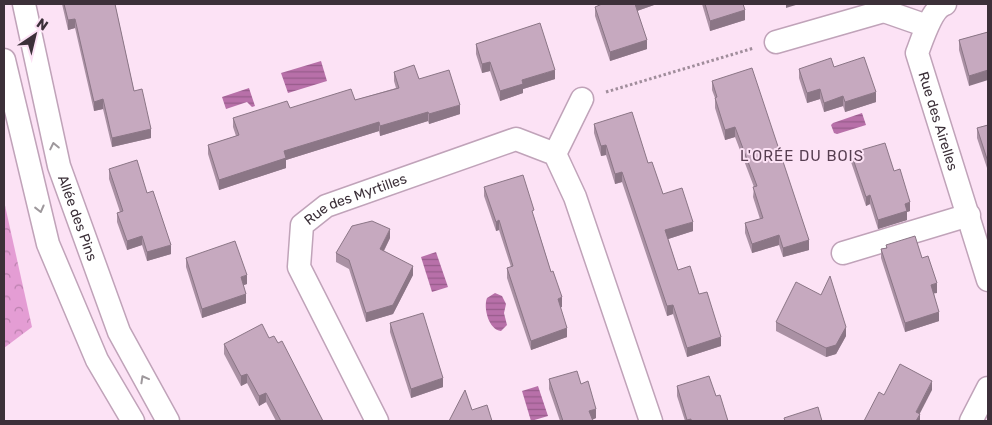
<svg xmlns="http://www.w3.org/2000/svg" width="992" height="425" font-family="Rubik,sans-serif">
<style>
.forest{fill:url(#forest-crowns)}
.water{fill:url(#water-rules)}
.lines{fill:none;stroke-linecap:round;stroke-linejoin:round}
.street-casing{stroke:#c0a3b9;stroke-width:25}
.path{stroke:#a08d9b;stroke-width:3;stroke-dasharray:2.5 2.5;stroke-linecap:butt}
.street{stroke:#fff;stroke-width:22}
.wall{fill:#aa91a4}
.shaded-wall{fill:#8b7686}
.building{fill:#c6a9bf;stroke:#8b7686}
.oneway{stroke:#9e989c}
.labels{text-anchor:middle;stroke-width:4;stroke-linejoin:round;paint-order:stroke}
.street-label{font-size:14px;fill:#3c3039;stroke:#fce2f5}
.neighbourhood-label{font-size:15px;letter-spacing:1px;fill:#573e51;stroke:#fce2f5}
</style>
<defs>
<pattern id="forest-crowns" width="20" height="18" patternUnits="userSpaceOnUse" patternTransform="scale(1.25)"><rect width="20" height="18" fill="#e49dd4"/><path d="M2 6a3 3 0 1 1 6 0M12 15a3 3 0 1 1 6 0" fill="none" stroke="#ba80ad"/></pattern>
<pattern id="water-rules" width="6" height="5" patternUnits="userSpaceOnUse" patternTransform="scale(1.25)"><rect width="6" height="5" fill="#b870a9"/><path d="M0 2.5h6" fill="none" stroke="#975c8b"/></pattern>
</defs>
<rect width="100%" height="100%" fill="#fce2f5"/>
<path class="forest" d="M4 201 32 327 4 348Z"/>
<g class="water">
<path d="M321 61 327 81 288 93 281 73Z"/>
<path d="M249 88 255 106 252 107 247 102 226 109 222 97Z"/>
<path d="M862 113 866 125 837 134 834 133 831 125 833 123Z"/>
<path d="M436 252 448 287 432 292 421 257Z"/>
<path d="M495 293 502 296 506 304 504 313 507 325 501 331C489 330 483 308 487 298Z"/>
<path d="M538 386 548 416 531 421 522 391Z"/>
</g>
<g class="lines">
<g class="street-casing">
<g id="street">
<path id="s1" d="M24 4 59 166 119 332 168 421"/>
<path id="s2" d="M945 4C932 8 922 40 917 53L988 280"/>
<path d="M776 42 884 11 927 26"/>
<path d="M4 60 48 244 97 360 133 421"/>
<path d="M555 154 582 99"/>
<path d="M843 253 969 215"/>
<path id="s3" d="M377 421 299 267 302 225 326 206 516 139 555 154 575 197 651 421"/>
<path d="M971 421 988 388"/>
</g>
</g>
<path class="path" d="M606 92 754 48"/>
<use href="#street" class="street"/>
</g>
<g class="wall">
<path d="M62 4H115L134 91 151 138 112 147 103 109 94 111 75 28 68 30Z"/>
<path d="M599 4H654V5L637 11 647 49 610 61 595 16V7L600 5Z"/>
<path d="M702 4H743L745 20 710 31Z"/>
<path d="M988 32 969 86 959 50V40Z"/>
<path d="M476 44 555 79 523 89V93L500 101 490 71 482 73 476 54Z"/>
<path d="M834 67 876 102 845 112 843 106 824 112 820 99 807 103 799 78V69Z"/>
<path d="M394 72 419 79 460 114 429 124 428 121 380 136 379 131 286 160V168L219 190 208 154V145L236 136 233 127V118L290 108 355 100 396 88 394 81Z"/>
<path d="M712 81 809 250 783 257 779 245 752 253 745 233V223L760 219 753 197 754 187 735 137 725 140 715 108V98L712 90Z"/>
<path d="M594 124 648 163 663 194 693 231 668 239 678 270 699 294 721 346 687 357 673 314 667 316 622 182 615 184 606 155 601 156 594 133Z"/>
<path d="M988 125V171L977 138V128Z"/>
<path d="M851 153 894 171 910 211 907 212V220L878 229 870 204 866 206 851 162Z"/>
<path d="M109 169 147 193 171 254 147 261 142 245 127 250 117 222V213L120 212 109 179Z"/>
<path d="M484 187 534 217 562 307H560L567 337 531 350 507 278V268L511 267 499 230 496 231 484 196Z"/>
<path d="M390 238 384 251 413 275 393 314 366 322 349 269 336 262V253Z"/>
<path d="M886 245 922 258 937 293H934L939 321 905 332 881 258V249L886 248Z"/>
<path d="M186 258 247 284 243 285 246 303 202 318 186 267Z"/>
<path d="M776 322 846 336 836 354 826 357 776 331Z"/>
<path d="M390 323 443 387 411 398 390 332Z"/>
<path d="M269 338 323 421H276L266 402 259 406 247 383 241 386 224 354V344Z"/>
<path d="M549 379 581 384 596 418 592 420 593 421H560L549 389Z"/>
<path d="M677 386 716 396 728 421H685L677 396Z"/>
</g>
<g class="shaded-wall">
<path d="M634 4H654V5L634 12Z"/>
<path d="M786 4H799L786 8Z"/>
<path d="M745 10V20L710 31V21Z"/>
<path d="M75 19V28L68 30V20Z"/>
<path d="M647 40V49L610 61V52Z"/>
<path d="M490 62V71L482 73V64Z"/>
<path d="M555 70V79L523 89V93L500 101V91L522 80Z"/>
<path d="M988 70V80L969 86V76Z"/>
<path d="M820 89V99L807 103V93Z"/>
<path d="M876 92V102L845 112V102Z"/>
<path d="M843 96V106L824 112V103Z"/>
<path d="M103 99V109L94 111V102Z"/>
<path d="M460 105V114L429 124V114Z"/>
<path d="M428 112V121L380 136V126Z"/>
<path d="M379 122V131L286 160V168L219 190V180L284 151Z"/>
<path d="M735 127V137L725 140V130Z"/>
<path d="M151 129V138L112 147V138Z"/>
<path d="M606 145V155L601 156V146Z"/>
<path d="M622 172V182L615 184V174Z"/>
<path d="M870 195V204L866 206V197Z"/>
<path d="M910 202V211L907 212V220L878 229V220L905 204Z"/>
<path d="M499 220V230L496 231V222Z"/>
<path d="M693 222V231L665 240V230Z"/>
<path d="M390 229V238L380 258V249Z"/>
<path d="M779 235V245L752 253V244Z"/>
<path d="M142 236V245L127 250V241Z"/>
<path d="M809 240V250L783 257V248Z"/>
<path d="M171 245V254L147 261V252Z"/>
<path d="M413 266V275L393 314 366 322V313Z"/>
<path d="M247 275V284L241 286V277Z"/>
<path d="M937 283V293L931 294V285Z"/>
<path d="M246 294V303L202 318V309Z"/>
<path d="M562 297V307L558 308V299Z"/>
<path d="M673 305V314L667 316V306Z"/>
<path d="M939 312V321L905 332V323Z"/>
<path d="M846 327V336L836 354 826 357V348Z"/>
<path d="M567 328V337L531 350V341Z"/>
<path d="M721 337V346L687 357V348Z"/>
<path d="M247 374V383L241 386V376Z"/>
<path d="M443 378V387L411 398V389Z"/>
<path d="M932 381V390L916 421V412Z"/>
<path d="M266 393V402L259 406V396Z"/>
<path d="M596 409V418L589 421V411Z"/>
<path d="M920 414V421H916Z"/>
</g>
<g class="building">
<path d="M64 4H115L134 91 142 89 151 129 112 138 103 99 94 102 75 19 68 20Z"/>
<path d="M602 4H635L647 40 610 52 595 7Z"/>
<path d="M705 4H743L745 10 710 21Z"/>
<path d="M540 23 555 70 522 80 523 84 500 91 490 62 482 64 476 44Z"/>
<path d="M988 32V70L969 76 959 40Z"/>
<path d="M864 57 876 92 845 102 843 96 824 103 820 89 807 93 799 69 831 58 834 67Z"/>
<path d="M414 65 419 79 449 70 460 105 429 114 428 112 380 126 379 122 284 151 286 158 219 180 208 145 239 135 233 118 287 101 290 108 351 89 355 100 399 88 394 72Z"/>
<path d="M752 68 809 240 783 248 779 235 752 244 745 223 763 218 753 187 757 186 735 127 725 130 715 98 717 97 712 81Z"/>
<path d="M632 112 648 163 652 162 663 194 682 188 693 222 665 230 678 270 690 266 699 294 707 292 721 337 687 348 673 305 667 306 622 172 615 174 606 145 601 146 594 124Z"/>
<path d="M988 125V162L977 128Z"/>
<path d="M885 143 894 171 900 169 910 202 905 204 907 211 878 220 870 195 866 197 851 153Z"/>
<path d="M137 160 147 193 153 191 171 245 147 252 142 236 127 241 117 213 123 211 109 169Z"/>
<path d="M523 175 534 210 532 211 551 272 553 271 562 297 558 299 567 328 531 341 507 268 513 266 499 220 496 222 484 187Z"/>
<path d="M372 221 390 229 380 249 413 266 393 305 366 313 349 260 336 253 352 226Z"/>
<path d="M915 236 922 258 928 256 937 283 931 285 939 312 905 323 881 249 887 248 886 245Z"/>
<path d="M235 241 247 275 241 277 246 294 202 309 186 258Z"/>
<path d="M830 276 846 327 836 345 826 348 776 322 796 282 821 295Z"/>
<path d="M423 313 443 378 411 389 390 323Z"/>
<path d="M262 324 269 338 274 336 278 343 282 341 323 421H281L266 393 259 396 247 374 241 376 224 344Z"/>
<path d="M900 364 932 381 916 412 920 414 916 421H864L879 392 884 395Z"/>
<path d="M577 371 581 384 588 381 596 409 589 411 593 421H563L549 379Z"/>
<path d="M709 376 716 396 720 395 728 421H691V419L687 420 677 386Z"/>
<path d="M465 390 472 410 487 405 492 421H449Z"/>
<path d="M818 407 822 421H785L784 418Z"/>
</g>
<defs><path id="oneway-chevron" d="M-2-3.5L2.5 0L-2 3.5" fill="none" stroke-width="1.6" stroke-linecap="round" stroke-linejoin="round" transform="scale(1.25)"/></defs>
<g class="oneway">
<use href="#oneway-chevron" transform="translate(54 146) rotate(-102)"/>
<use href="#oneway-chevron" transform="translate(40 209) rotate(76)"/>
<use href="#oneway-chevron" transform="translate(144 379) rotate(-119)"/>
</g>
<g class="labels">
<g class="street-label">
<text dy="5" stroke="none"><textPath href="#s2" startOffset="129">Rue des Airelles</textPath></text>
<text dy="5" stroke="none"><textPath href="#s3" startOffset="275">Rue des Myrtilles</textPath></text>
<text dy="5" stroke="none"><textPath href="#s1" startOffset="221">Allée des Pins</textPath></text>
</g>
<g class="neighbourhood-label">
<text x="802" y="161">L'ORÉE DU BOIS</text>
</g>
</g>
<rect width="992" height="425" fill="none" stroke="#3c3039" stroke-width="10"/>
<g transform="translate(35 35) rotate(35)" stroke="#fce2f5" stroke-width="4" paint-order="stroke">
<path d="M0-4L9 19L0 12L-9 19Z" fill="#3c3039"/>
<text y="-8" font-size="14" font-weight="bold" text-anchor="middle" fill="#3c3039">N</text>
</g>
</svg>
